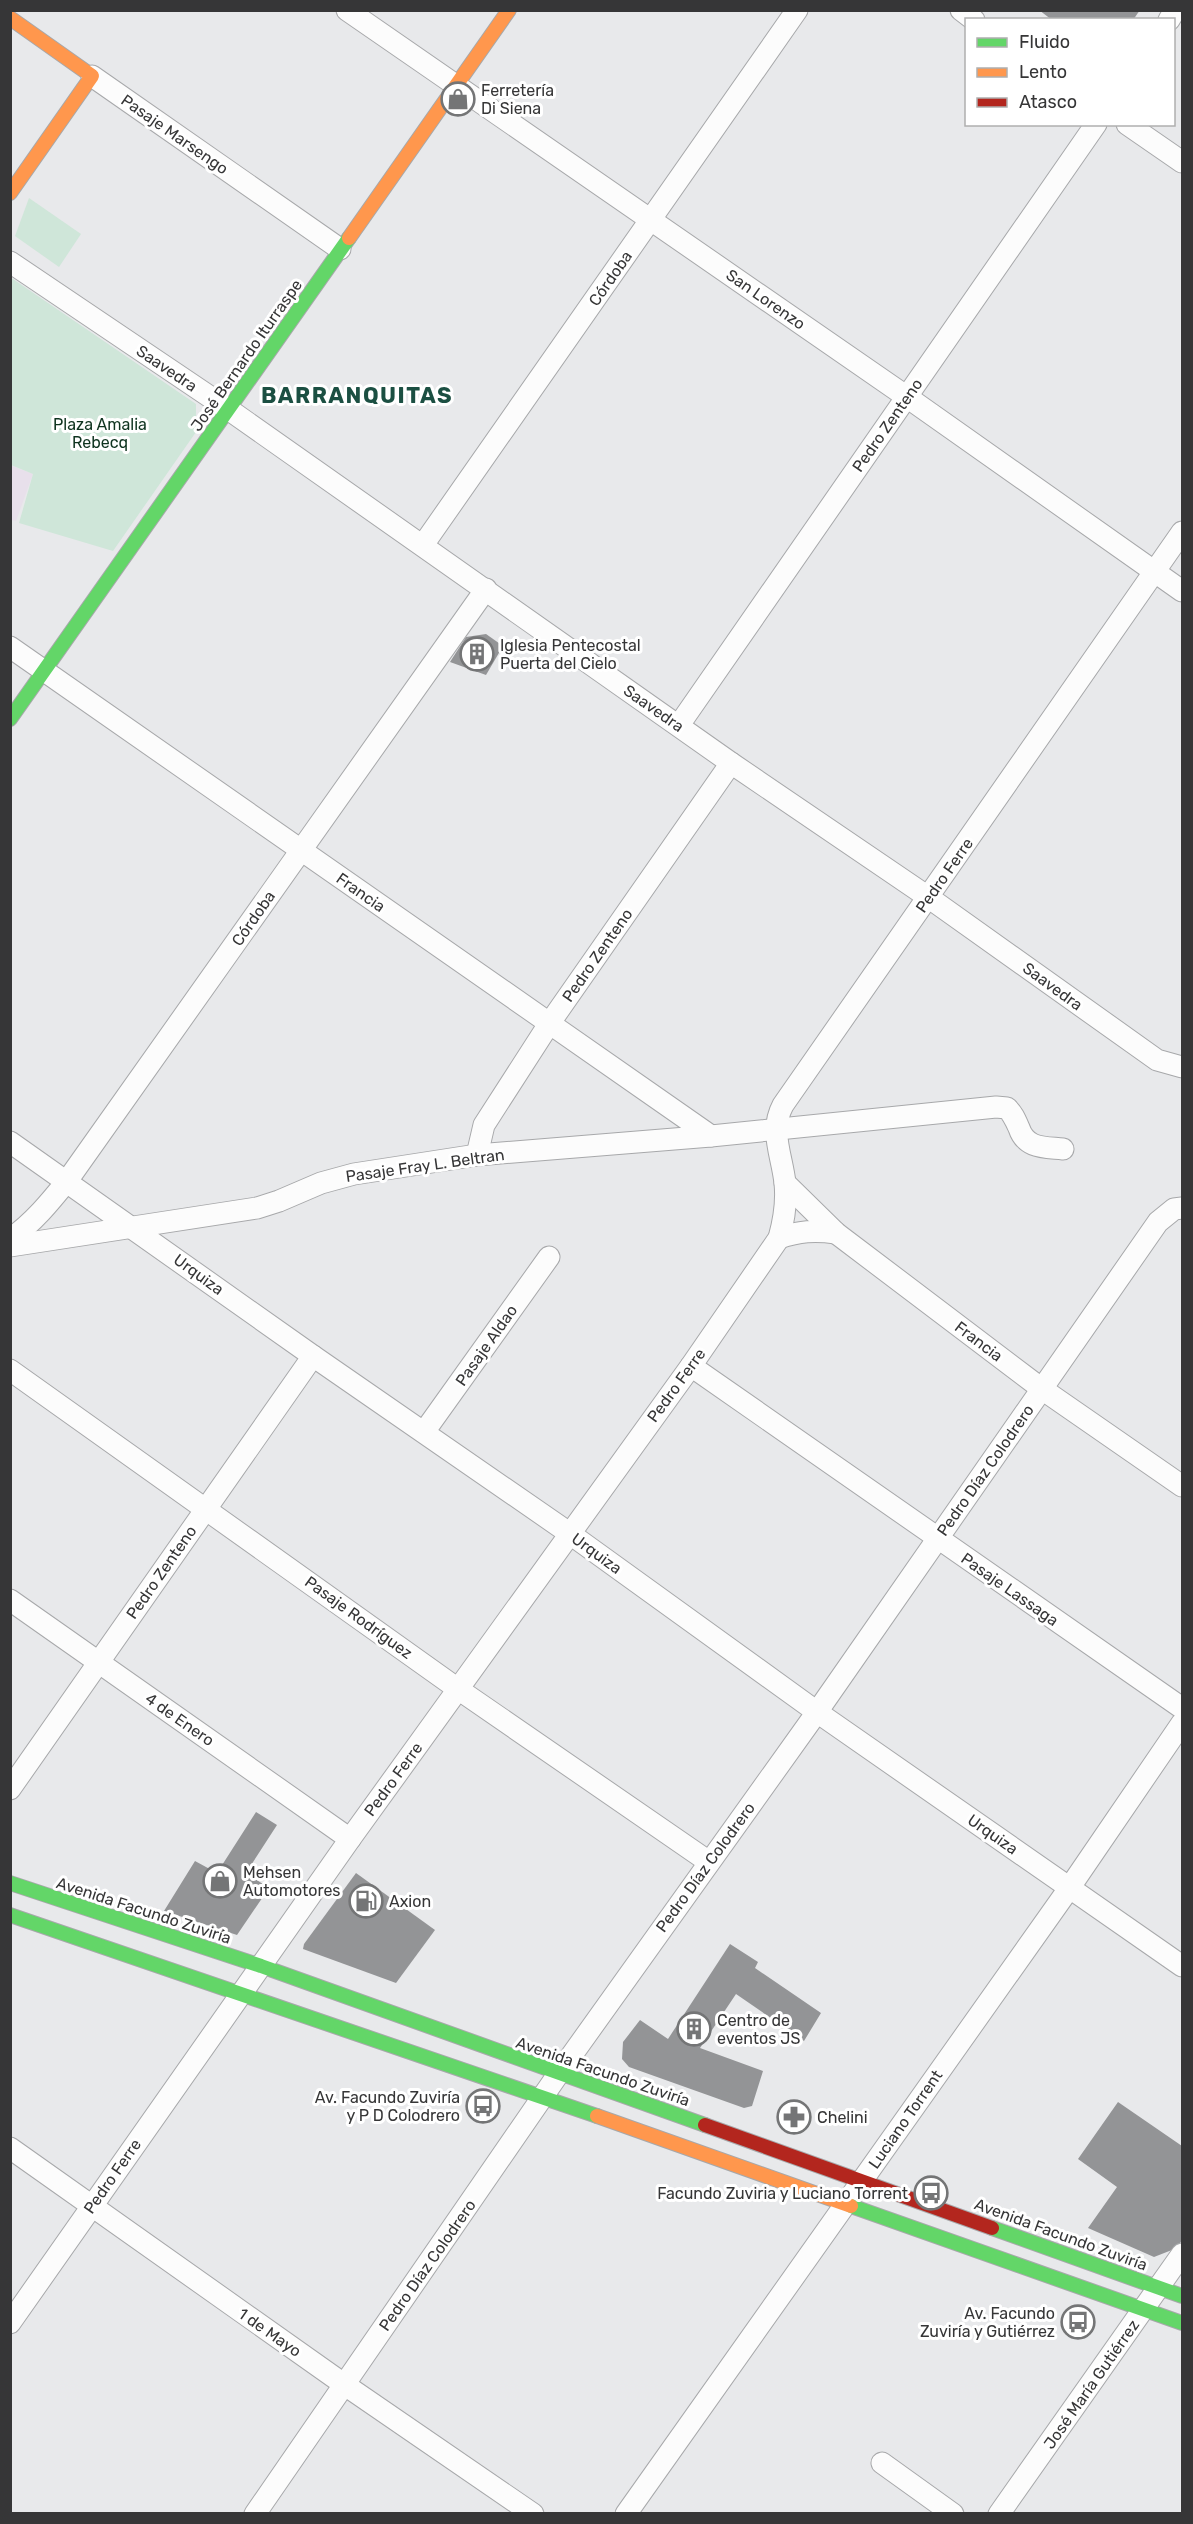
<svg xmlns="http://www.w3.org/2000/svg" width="1193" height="2524" font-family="Rubik,sans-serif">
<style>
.education{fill:#e8e0eb}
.green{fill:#cfe6d9}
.building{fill:#939496}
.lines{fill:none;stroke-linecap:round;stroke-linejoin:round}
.street-casing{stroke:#a7a8aa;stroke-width:23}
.fast-casing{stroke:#a7a8aa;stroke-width:16}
.slow-casing{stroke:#a7a8aa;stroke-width:16}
.jam-casing{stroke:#a7a8aa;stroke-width:16}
.street{stroke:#fcfcfc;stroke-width:21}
.fast{stroke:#63d668;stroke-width:14}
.slow{stroke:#ff974d;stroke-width:14}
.jam{stroke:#b3261e;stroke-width:14}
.labels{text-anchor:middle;stroke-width:6;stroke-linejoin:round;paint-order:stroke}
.poi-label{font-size:16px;fill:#363637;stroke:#fff;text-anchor:start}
.street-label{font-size:16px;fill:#363637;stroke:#fff}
.park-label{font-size:16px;fill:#0e331f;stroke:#fff}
.district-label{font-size:22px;font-weight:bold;letter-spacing:1.5px;fill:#1b4f42;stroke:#fff}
</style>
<rect width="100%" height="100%" fill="#e8e9eb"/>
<path class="education" d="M10 465 33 474 16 521 11 520Z"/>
<g class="green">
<path d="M29 198 81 234 59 267 15 236Z"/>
<path d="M10 277 196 404V432L113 551 19 523 33 474 11 465Z"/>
</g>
<g class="building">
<path d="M1039 10H1140L1133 20H1052Z"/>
<path d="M486 634 503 646 486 675 450 662 466 637Z"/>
<path d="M256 1812 277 1825 246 1873 269 1888 237 1935 164 1911 195 1861 217 1873Z"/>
<path d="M356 1873 435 1930 396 1983 303 1949 304 1944Z"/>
<path d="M730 1944 758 1962 755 1968 821 2013 804 2041 736 1994 700 2048 763 2071 752 2106 744 2108 629 2067 622 2059 623 2042 640 2020 668 2039Z"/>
<path d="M1118 2102 1182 2146V2240L1177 2248 1154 2257 1088 2228 1117 2187 1078 2159Z"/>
</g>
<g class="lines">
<g class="street-casing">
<g id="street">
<path d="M347 10 907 397 1182 591"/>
<path d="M961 10 974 20"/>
<path d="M1169 20 1175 10"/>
<path d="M92 76 340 249"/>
<path d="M1127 124 1182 162"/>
<path d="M10 262 228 409 731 763 928 897 1157 1060 1182 1067"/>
<path d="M423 545 797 10"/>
<path d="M10 647 711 1136"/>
<path d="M679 725 1096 124"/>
<path d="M10 1142 313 1356 569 1533 817 1712 1182 1966"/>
<path d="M477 1155 484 1125 549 1024 731 763"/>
<path d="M785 1183 836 1233 1042 1389 1182 1486"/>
<path d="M779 1238C799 1231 815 1230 836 1233"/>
<path d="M10 1239C33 1223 50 1202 67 1181L486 589"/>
<path d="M10 1246 257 1208 279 1201 321 1183 354 1174 477 1155 711 1136 996 1107 1007 1108C1013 1114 1015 1119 1019 1128 1026 1149 1044 1147 1063 1149"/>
<path d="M691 1366 1182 1708"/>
<path d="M10 1370 458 1689 709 1862"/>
<path d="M424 1432 549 1257"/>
<path d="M10 1600 350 1839"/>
<path d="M10 1789 313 1356"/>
<path d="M10 2148 345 2385 533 2514"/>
<path d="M10 2323 350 1839 691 1366 779 1238C784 1220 787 1202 785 1183 782 1155 769 1131 783 1105L1182 532"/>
<path d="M882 2463 953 2514"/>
<path d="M255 2514 559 2073 817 1712 1158 1222 1174 1209 1182 1208"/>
<path d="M626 2514 1070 1887 1182 1723"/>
<path d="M999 2514 1182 2254"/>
</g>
</g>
<g class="fast-casing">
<g id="fast">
<path d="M10 719 349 238"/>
<path d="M10 1883 261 1966 705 2125"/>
<path d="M10 1915 597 2116"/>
<path d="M851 2206 1182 2323"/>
<path d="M992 2228 1182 2296"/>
</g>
</g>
<g class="slow-casing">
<g id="slow">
<path d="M10 18 92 76 10 193"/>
<path d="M349 238 509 10"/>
<path d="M597 2116 851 2206"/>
</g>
</g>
<g class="jam-casing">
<path id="jam" d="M705 2125 992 2228"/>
</g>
<use href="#street" class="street"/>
<use href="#fast" class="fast"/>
<use href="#slow" class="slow"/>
<use href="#jam" class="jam"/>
</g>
<defs>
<g id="shop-ring" transform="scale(1.725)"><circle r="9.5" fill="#fff" stroke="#747576" stroke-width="1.5"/><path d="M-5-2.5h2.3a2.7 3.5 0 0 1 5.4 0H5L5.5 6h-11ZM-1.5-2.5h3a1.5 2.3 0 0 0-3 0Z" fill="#747576"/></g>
<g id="building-ring" transform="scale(1.725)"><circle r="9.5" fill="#fff" stroke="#747576" stroke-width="1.5"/><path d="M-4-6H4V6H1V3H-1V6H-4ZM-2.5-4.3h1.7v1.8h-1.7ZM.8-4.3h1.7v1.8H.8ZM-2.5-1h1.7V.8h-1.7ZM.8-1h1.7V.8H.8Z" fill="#747576"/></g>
<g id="fuel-ring" transform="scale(1.725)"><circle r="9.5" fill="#fff" stroke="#747576" stroke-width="1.5"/><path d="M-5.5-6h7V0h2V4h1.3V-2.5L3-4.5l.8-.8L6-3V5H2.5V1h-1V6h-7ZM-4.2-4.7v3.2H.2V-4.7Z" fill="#747576"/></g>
<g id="bus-ring" transform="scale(1.725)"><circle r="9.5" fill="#fff" stroke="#747576" stroke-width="1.5"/><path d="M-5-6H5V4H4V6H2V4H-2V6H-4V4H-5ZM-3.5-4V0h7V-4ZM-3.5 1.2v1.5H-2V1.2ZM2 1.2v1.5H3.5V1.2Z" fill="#747576"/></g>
<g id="pharmacy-ring" transform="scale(1.725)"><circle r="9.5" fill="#fff" stroke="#747576" stroke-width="1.5"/><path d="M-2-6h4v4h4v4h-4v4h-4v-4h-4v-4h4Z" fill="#747576"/></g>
</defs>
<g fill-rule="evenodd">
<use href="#shop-ring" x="458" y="99"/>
<use href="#building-ring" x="477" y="654"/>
<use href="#shop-ring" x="220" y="1881"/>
<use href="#fuel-ring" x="366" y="1901"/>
<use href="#building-ring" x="694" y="2029"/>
<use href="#bus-ring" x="483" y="2106"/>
<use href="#pharmacy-ring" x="794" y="2117"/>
<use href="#bus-ring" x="931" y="2193"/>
<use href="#bus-ring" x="1078" y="2322"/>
</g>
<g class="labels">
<g class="poi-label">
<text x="481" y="96">Ferretería<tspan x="481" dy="18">Di Siena</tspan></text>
<text x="500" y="651">Iglesia Pentecostal<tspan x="500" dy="18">Puerta del Cielo</tspan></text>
<text x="243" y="1878">Mehsen<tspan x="243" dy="18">Automotores</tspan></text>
<text x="389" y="1907">Axion</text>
<text x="717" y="2026">Centro de<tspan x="717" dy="18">eventos JS</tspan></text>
<text x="460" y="2103" text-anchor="end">Av. Facundo Zuviría<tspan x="460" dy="18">y P D Colodrero</tspan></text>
<text x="817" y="2123">Chelini</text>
<text x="908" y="2199" text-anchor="end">Facundo Zuviria y Luciano Torrent</text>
<text x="1055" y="2319" text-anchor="end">Av. Facundo<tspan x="1055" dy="18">Zuviría y Gutiérrez</tspan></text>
</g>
<g class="street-label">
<text transform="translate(175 134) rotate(35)" y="6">Pasaje Marsengo</text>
<text transform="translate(610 278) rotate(-55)" y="6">Córdoba</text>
<text transform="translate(766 299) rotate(35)" y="6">San Lorenzo</text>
<text transform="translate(246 355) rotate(-55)" y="6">José Bernardo Iturraspe</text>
<text transform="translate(167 368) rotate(34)" y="6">Saavedra</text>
<text transform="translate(887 425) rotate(-55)" y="6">Pedro Zenteno</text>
<text transform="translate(654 708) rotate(35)" y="6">Saavedra</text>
<text transform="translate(944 875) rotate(-55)" y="6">Pedro Ferre</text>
<text transform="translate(361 892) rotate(35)" y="6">Francia</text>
<text transform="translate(253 918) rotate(-55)" y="6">Córdoba</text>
<text transform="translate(597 955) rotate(-55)" y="6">Pedro Zenteno</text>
<text transform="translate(1053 986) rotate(36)" y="6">Saavedra</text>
<text transform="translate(425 1165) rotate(-8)" y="6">Pasaje Fray L. Beltran</text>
<text transform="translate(199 1274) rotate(36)" y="6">Urquiza</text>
<text transform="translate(979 1341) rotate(37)" y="6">Francia</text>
<text transform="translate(486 1345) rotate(-55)" y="6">Pasaje Aldao</text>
<text transform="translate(676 1385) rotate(-54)" y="6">Pedro Ferre</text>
<text transform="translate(985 1470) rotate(-55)" y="6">Pedro Díaz Colodrero</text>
<text transform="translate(597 1553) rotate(36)" y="6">Urquiza</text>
<text transform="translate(161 1572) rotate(-55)" y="6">Pedro Zenteno</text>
<text transform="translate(1010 1589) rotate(35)" y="6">Pasaje Lassaga</text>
<text transform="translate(359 1617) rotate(36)" y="6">Pasaje Rodríguez</text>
<text transform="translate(180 1719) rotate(35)" y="6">4 de Enero</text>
<text transform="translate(393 1779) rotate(-54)" y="6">Pedro Ferre</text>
<text transform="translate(993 1834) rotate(35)" y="6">Urquiza</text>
<text transform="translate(705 1867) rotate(-54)" y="6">Pedro Díaz Colodrero</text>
<text transform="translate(144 1910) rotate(18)" y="6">Avenida Facundo Zuviría</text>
<text transform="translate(603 2071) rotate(19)" y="6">Avenida Facundo Zuviría</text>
<text transform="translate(905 2119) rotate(-55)" y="6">Luciano Torrent</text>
<text transform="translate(112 2176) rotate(-55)" y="6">Pedro Ferre</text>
<text transform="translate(1061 2234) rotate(20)" y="6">Avenida Facundo Zuviría</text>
<text transform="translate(427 2265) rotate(-55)" y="6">Pedro Díaz Colodrero</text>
<text transform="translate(270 2332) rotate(35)" y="6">1 de Mayo</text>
<text transform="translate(1091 2384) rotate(-55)" y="6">José María Gutiérrez</text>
</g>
<g class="park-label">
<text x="100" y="430">Plaza Amalia<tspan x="100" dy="18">Rebecq</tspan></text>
</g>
<g class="district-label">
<text x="357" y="403">BARRANQUITAS</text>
</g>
</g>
<rect width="1193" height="2524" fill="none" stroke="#363637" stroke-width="24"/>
<rect x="965" y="18" width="210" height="108" fill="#ffffff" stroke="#afafaf" stroke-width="1.5"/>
<rect x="977" y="38" width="30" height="9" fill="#63d668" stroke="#afafaf" stroke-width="1.5"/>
<text x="1019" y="48" font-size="18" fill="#363637">Fluido</text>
<rect x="977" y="68" width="30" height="9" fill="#ff974d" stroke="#afafaf" stroke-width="1.5"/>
<text x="1019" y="78" font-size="18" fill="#363637">Lento</text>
<rect x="977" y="98" width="30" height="9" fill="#b3261e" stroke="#afafaf" stroke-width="1.5"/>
<text x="1019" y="108" font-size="18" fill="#363637">Atasco</text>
</svg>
